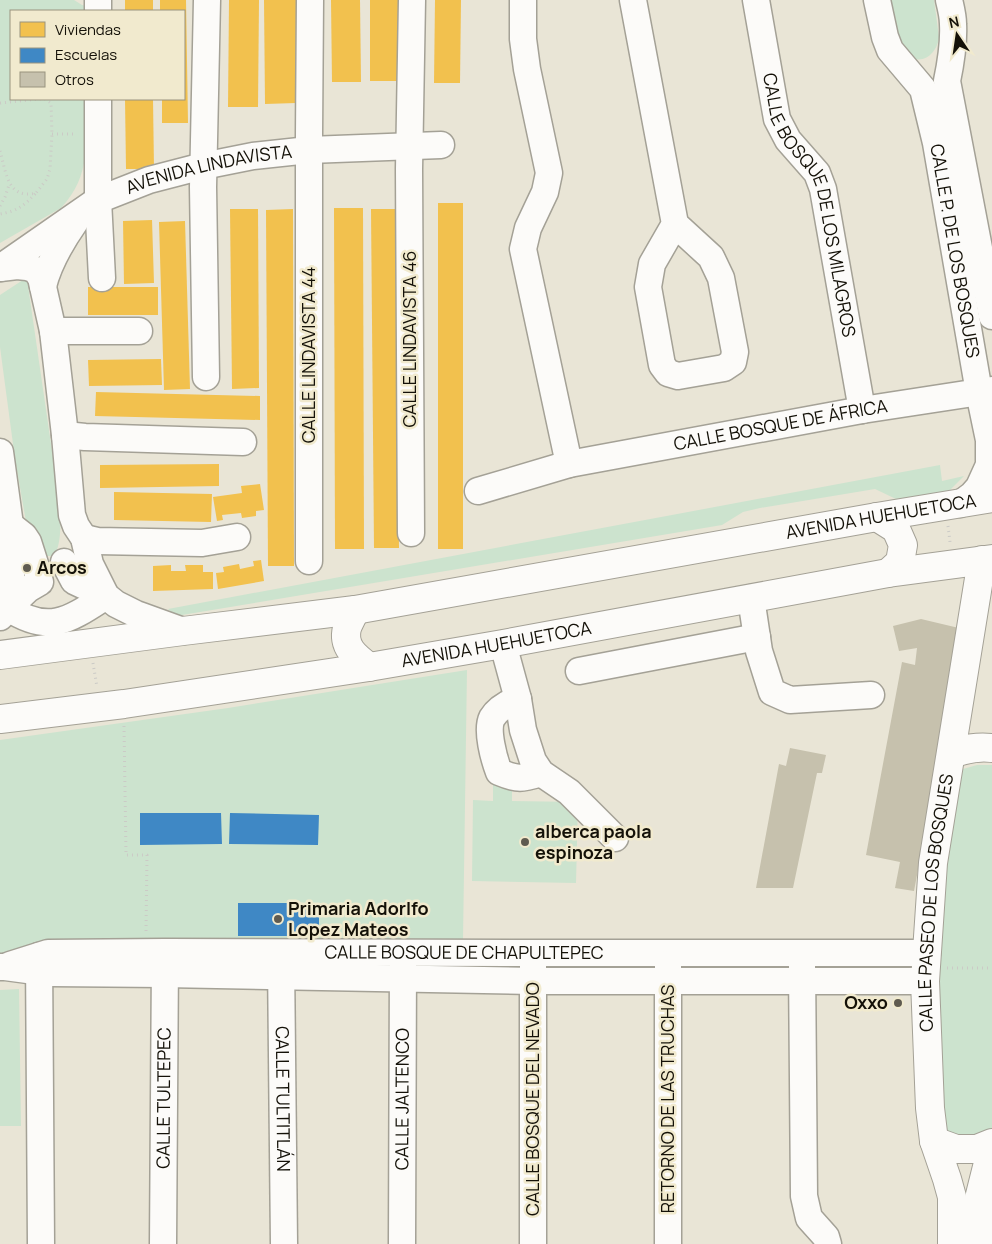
<svg xmlns="http://www.w3.org/2000/svg" width="992" height="1244" font-family="Manrope,sans-serif">
<style>
.green{fill:#cce3ce}
.homes{fill:#f2c14e}
.schools{fill:#3f88c5}
.building{fill:#c6c1ad}
.lines{fill:none;stroke-linecap:round;stroke-linejoin:round}
.minor-casing{stroke:#a4a196;stroke-width:29}
.major-casing{stroke:#a4a196;stroke-width:30}
.path{stroke:#cbcac6;stroke-width:3;stroke-dasharray:1 4;stroke-linecap:butt}
.minor{stroke:#fcfbf9;stroke-width:26}
.major{stroke:#fcfbf9;stroke-width:28}
.poi-dot{fill:#5f5b50;stroke:#f1eace;stroke-width:2}
.labels{text-anchor:middle;stroke-width:5;stroke-linejoin:round;paint-order:stroke}
.street-label{font-size:18px;fill:#141108;stroke:#f1eace}
.poi-label{font-size:18px;font-weight:bold;fill:#141108;stroke:#f1eace;text-anchor:start}
</style>
<rect width="100%" height="100%" fill="#e9e5d6"/>
<g class="green">
<path d="M0 0H74L82 5 87 6V11H11V99H86C86 141 92 175 61 208L0 243Z"/>
<path d="M885 0H934L939 37C938 49 928 62 915 59 910 58 904 55 900 52Z"/>
<path d="M26 278 27 279 58 492C60 507 64 545 53 556H46L26 523 25 516 15 459 0 347V295Z"/>
<path d="M940 465 942 481 964 476 947 493 896 499 875 489 760 508 743 512 722 525 176 616 168 609Z"/>
<path d="M467 670 463 940 216 943 0 954V740L228 708Z"/>
<path d="M977 765H992V1131L958 1147 928 1121 943 865 963 769Z"/>
<path d="M493 785 512 786V801L578 802 576 883 472 881 473 800 493 801Z"/>
<path d="M19 989 21 1126H0V990Z"/>
</g>
<g class="homes">
<rect x="125" y="0" width="28" height="11"/>
<path d="M160 0H186L188 123H162V99H184V11H160Z"/>
<path d="M229 0H259L258 107H228Z"/>
<path d="M264 0H296V103L265 104Z"/>
<path d="M331 0H360L361 82H332Z"/>
<rect x="370" y="0" width="28" height="81"/>
<path d="M435 0H461L460 83H434Z"/>
<path d="M125 99H153L154 169H126Z"/>
<rect x="438" y="203" width="25" height="346"/>
<path d="M334 208H363L364 549H335Z"/>
<path d="M230 209H258L259 388 232 389Z"/>
<path d="M293 209 294 566H268L266 210Z"/>
<path d="M371 209H396L399 548H374Z"/>
<path d="M152 220 154 283 124 284 123 221Z"/>
<path d="M185 221 190 389 164 390 159 222Z"/>
<rect x="88" y="287" width="70" height="28"/>
<path d="M161 359 162 385 89 386 88 360Z"/>
<path d="M96 392 260 396V420L95 416Z"/>
<path d="M219 464V486L100 488V465Z"/>
<path d="M260 484 264 510 256 511V516L242 518 241 513 222 515 223 520 217 521 213 497 242 493 241 486Z"/>
<path d="M114 492 212 494 211 522 114 520Z"/>
<path d="M261 560 264 581 218 589 216 573 224 572 223 567 239 564 240 569 254 566 253 561Z"/>
<path d="M171 565V571H186L185 565H203V572H213V589L153 591V566Z"/>
</g>
<g class="schools">
<path d="M140 813H221L222 844 140 845Z"/>
<path d="M230 813 319 815 318 845 229 844Z"/>
<rect x="238" y="903" width="81" height="33"/>
</g>
<g class="building">
<path d="M921 619 963 629 961 662 951 666 950 673H955L914 891 895 888 900 862 866 855 902 662 915 665 917 648 899 651 893 626Z"/>
<path d="M790 748 826 755 822 773H817L793 888H756L779 764 786 766Z"/>
</g>
<g class="lines">
<g class="minor-casing">
<g id="minor">
<path d="M98 0V11"/>
<path d="M523 0V39L527 69 549 173 545 192 528 228 523 249 569 464"/>
<path d="M633 0 675 224 711 257 721 278 735 352 733 362 724 368 678 376 668 373 662 365 648 287 652 264 675 224"/>
<path id="s1" d="M756 0 777 119 788 140 817 173 823 189 862 410"/>
<path id="s2" d="M877 0 885 37 890 50 923 89 936 143 979 392 989 440V465L979 487 972 495 960 504"/>
<path d="M949 0C951 8 953 16 953 24 954 43 951 62 947 81L992 316"/>
<path d="M98 99V200L102 278"/>
<path id="s3" d="M0 268 98 200 149 180 203 166 253 156 309 150 441 145"/>
<path d="M0 268 17 266 27 267 36 270 41 278 53 331 65 435 72 515 76 526 84 538 90 564 106 596 116 604 136 614 183 631"/>
<path d="M43 286C49 262 61 242 75 222"/>
<path d="M53 331H139"/>
<path d="M206 377 203 187 207 0"/>
<path d="M65 435 85 437 243 442"/>
<path d="M0 452 10 525 9 546 12 589 8 608 0 617"/>
<path id="s4" d="M478 491 569 464 862 410 992 390"/>
<path d="M10 525 24 536 28 542 35 564"/>
<path d="M411 533 409 169 412 0"/>
<path d="M84 538 97 541 202 543 237 537"/>
<path d="M309 561V135L310 0"/>
<path d="M64 562 74 581 106 596"/>
<path d="M36 568 40 582 28 589 8 608C49 635 69 620 106 596"/>
<path d="M751 598 759 651 772 692 790 700 871 695"/>
<path d="M503 644 518 699 523 730 533 761 541 773 569 792 615 838"/>
<path d="M579 671 757 637"/>
<path d="M518 699C508 703 498 708 492 718 486 730 494 759 499 772 518 780 522 779 541 773"/>
<path d="M39 956 41 1244"/>
<path id="s5" d="M281 960 284 1244"/>
<path d="M533 964V1244"/>
<path d="M802 964 804 1196 809 1218 826 1237 828 1244"/>
<path id="s6" d="M10 965 48 953 165 952 533 953H927"/>
<path d="M0 967H5L50 973 164 974 532 981H925"/>
<path id="s7" d="M163 1244 165 958"/>
<path id="s8" d="M402 1244 403 961"/>
<path d="M668 1244V964"/>
</g>
</g>
<g class="major-casing">
<g id="major">
<path d="M877 517 896 529 903 545 900 562 888 573"/>
<path d="M355 610C353 616 349 622 347 628 342 647 356 657 369 667"/>
<path id="s9" d="M0 655 183 631 355 610 877 517 992 498"/>
<path id="s10" d="M0 719 124 704 369 667 503 644 888 573 992 559"/>
<path d="M951 754C965 749 977 746 992 748"/>
<path d="M934 1141 956 1149H977L992 1143"/>
<path id="s11" d="M952 1244V1197L947 1179 934 1141 930 1108 925 981 933 863 982 560"/>
<path d="M979 1244V1199L992 1147"/>
</g>
</g>
<g class="path">
<path d="M0 103 39 99H45L51 103 52 134 50 169 47 179 36 193"/>
<path d="M52 134H76"/>
<path d="M0 151C6 171 7 200 36 193 24 206 17 211 0 214"/>
<path d="M0 206 5 197 9 185"/>
<path d="M948 526 950 542"/>
<path d="M93 663 97 687"/>
<path d="M124 726 126 855H147L146 931"/>
<path d="M947 968H992"/>
</g>
<use href="#minor" class="minor"/>
<use href="#major" class="major"/>
</g>
<g class="poi-dot">
<circle cx="27" cy="568" r="5"/>
<circle cx="525" cy="842" r="5"/>
<circle cx="278" cy="919" r="5"/>
<circle cx="898" cy="1003" r="5"/>
</g>
<g class="labels">
<g class="street-label">
<text dy="6" stroke="none"><textPath href="#s3" startOffset="235">AVENIDA LINDAVISTA</textPath></text>
<text dy="6" stroke="none"><textPath href="#s1" startOffset="215">CALLE BOSQUE DE LOS MILAGROS</textPath></text>
<text dy="6" stroke="none"><textPath href="#s2" startOffset="268">CALLE P. DE LOS BOSQUES</textPath></text>
<text transform="translate(410 339) rotate(-90)" y="6">CALLE LINDAVISTA 46</text>
<text transform="translate(309 355) rotate(-90)" y="6">CALLE LINDAVISTA 44</text>
<text dy="6" stroke="none"><textPath href="#s4" startOffset="310">CALLE BOSQUE DE ÁFRICA</textPath></text>
<text dy="6" stroke="none"><textPath href="#s9" startOffset="892">AVENIDA HUEHUETOCA</textPath></text>
<text dy="6" stroke="none"><textPath href="#s10" startOffset="502">AVENIDA HUEHUETOCA</textPath></text>
<text dy="6" stroke="none"><textPath href="#s11" startOffset="345">CALLE PASEO DE LOS BOSQUES</textPath></text>
<text dy="6" stroke="none"><textPath href="#s6" startOffset="456">CALLE BOSQUE DE CHAPULTEPEC</textPath></text>
<text dy="6" stroke="none"><textPath href="#s7" startOffset="146">CALLE TULTEPEC</textPath></text>
<text dy="6" stroke="none"><textPath href="#s5" startOffset="139">CALLE TULTITLÁN</textPath></text>
<text dy="6" stroke="none"><textPath href="#s8" startOffset="145">CALLE JALTENCO</textPath></text>
<text transform="translate(533 1099) rotate(-90)" y="6">CALLE BOSQUE DEL NEVADO</text>
<text transform="translate(668 1099) rotate(-90)" y="6">RETORNO DE LAS TRUCHAS</text>
</g>
<g class="poi-label">
<text x="37" y="574">Arcos</text>
<text x="535" y="838">alberca paola<tspan x="535" dy="21">espinoza</tspan></text>
<text x="288" y="915">Primaria Adorlfo<tspan x="288" dy="21">Lopez Mateos</tspan></text>
<text x="888" y="1009" text-anchor="end">Oxxo</text>
</g>
</g>
<rect x="10" y="10" width="175" height="90" fill="#f1eace" stroke="#99937f"/>
<rect x="20" y="22" width="25" height="15" fill="#f2c14e" stroke="#99937f"/>
<text x="55" y="35" font-size="15" fill="#141108">Viviendas</text>
<rect x="20" y="48" width="25" height="15" fill="#3f88c5" stroke="#99937f"/>
<text x="55" y="60" font-size="15" fill="#141108">Escuelas</text>
<rect x="20" y="72" width="25" height="15" fill="#c6c1ad" stroke="#99937f"/>
<text x="55" y="85" font-size="15" fill="#141108">Otros</text>
<g transform="translate(957 35) rotate(347)" stroke="#f1eace" stroke-width="4" paint-order="stroke">
<path d="M0-4L9 19L0 12L-9 19Z" fill="#141108"/>
<text y="-8" font-size="14" font-weight="bold" text-anchor="middle" fill="#141108">N</text>
</g>
</svg>
